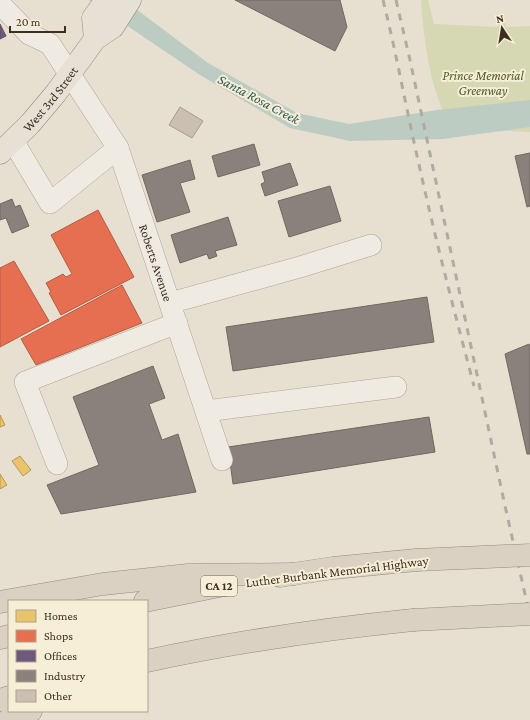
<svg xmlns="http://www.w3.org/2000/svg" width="530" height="720" font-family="'Crimson Pro',serif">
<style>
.green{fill:#d6d7b3}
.water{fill:#bcccc2}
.homes{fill:#e9c46a;stroke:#b59754}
.shops{fill:#e76f51;stroke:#b45c42}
.offices{fill:#6d597a;stroke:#5f4c5f}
.industry{fill:#8a817c;stroke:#736860}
.building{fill:#cbbfb2;stroke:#a89c90}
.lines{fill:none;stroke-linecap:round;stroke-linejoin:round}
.minor-casing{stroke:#ada599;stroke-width:22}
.major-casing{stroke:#928b80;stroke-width:23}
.highway-casing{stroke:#928b80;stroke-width:23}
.minor{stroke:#efebe3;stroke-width:21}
.major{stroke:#e6e1d4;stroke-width:22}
.highway{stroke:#dad1c2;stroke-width:22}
.rail{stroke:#afaaa2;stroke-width:3;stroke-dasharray:7 7;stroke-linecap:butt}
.highway-bridge-casing{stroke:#928b80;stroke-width:23;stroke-linecap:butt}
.highway-bridge{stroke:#dad1c2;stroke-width:22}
.labels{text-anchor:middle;stroke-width:4;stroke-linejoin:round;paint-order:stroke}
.shield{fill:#f7eed8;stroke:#756857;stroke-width:1}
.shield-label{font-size:12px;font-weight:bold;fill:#3d2e20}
.park-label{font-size:13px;font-style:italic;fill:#4d5a26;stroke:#f7eed8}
.street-label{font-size:13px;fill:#3d2e20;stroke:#f7eed8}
.water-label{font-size:14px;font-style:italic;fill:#2f5d5a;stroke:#f7eed8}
</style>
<rect width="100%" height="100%" fill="#e7e0d1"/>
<path class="green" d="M421 0H428L434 24 498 27 500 16 502 14 504 16 506 27 530 26V132L450 128C444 113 437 98 433 82 426 55 423 28 421 0Z"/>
<path class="water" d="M89 0H124L208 63 297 113 349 124 437 110 530 100V127L443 139 350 141 290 128 200 75Z"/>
<g class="homes">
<path d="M0 415 5 425 0 427Z"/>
<path d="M20 456 31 470 23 476 12 461Z"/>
<path d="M0 474 7 485 0 489Z"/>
</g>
<g class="shops">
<path d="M98 210 134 277 61 315 49 293 51 292 46 283 63 274 66 277 72 274 51 235Z"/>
<path d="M14 261 49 321 0 347V268Z"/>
<path d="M122 285 142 323 36 365 21 339Z"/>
</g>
<path class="offices" d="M0 24 6 36 0 39Z"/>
<g class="industry">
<path d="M235 0H340L347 27 335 51Z"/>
<path d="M254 144 260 165 218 177 212 156Z"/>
<path d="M530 153V206L527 207 515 156Z"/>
<path d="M190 160 195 179 180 183 190 212 157 222 142 175Z"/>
<path d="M290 163 298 185 265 196 261 184 265 182 262 172Z"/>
<path d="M330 186 341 221 289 237 278 201Z"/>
<path d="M12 199 15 207 20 205 29 226 12 233 6 218 0 220V204Z"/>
<path d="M228 217 237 245 215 251 217 256 209 259 207 254 180 263 171 235Z"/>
<path d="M427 297 434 342 233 371 226 327Z"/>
<path d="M529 344 530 346V454H527L505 354Z"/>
<path d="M153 366 165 398 149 404 162 440 178 434 196 492 61 514 47 485 99 465 73 397Z"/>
<path d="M429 417 435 452 233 484 228 447Z"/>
</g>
<path class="building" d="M180 107 203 121 192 138 169 125Z"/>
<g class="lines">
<g class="minor-casing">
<g id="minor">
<path id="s1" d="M0 4 29 34 50 44 118 148 222 460"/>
<path d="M13 141 50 203 118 148"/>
<path d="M170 303 300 267 371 245"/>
<path d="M206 411 396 387"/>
<path d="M57 464 25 382 177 323"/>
</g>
</g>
<g class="major-casing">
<g id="major">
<path d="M95 39 93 18 106 0"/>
<path id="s2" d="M0 153 30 124 56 93 95 39 113 27 130 0"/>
</g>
</g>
<g class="highway-casing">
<g id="highway">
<path d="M280 576 333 568 416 560"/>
<path d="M145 601 224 585"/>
<path d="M0 602 103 584 188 575 294 574"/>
<path d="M0 638 9 636"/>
<path d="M147 661C235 642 323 629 413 620"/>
<path d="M0 700 9 697"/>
<path d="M8 720 31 711"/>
</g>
</g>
<use href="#minor" class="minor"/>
<use href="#major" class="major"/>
<use href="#highway" class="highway"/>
<g class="rail">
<path d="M383 0C397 56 407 113 420 169 436 242 455 314 474 386"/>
<path d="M396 0 410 60 505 506 530 616"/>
</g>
<g class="highway-bridge-casing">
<g id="highway-bridge">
<path d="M416 560 530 555"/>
<path d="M413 620 530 614"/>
</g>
</g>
<use href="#highway-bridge" class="highway-bridge"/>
</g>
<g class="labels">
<rect class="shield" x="201" y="576" width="36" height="20" rx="3"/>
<g class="shield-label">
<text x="219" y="590">CA 12</text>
</g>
<g class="park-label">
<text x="483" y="80">Prince Memorial<tspan x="483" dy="15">Greenway</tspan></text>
</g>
<g class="street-label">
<text dy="5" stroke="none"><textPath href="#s2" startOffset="74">West 3rd Street</textPath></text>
<text dy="5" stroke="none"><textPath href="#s1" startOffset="310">Roberts Avenue</textPath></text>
<text transform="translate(337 571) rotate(-7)" y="5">Luther Burbank Memorial Highway</text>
</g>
<g class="water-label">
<text transform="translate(259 99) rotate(28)" y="5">Santa Rosa Creek</text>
</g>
</g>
<rect x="8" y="600" width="140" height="112" fill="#f7eed8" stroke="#ada18e"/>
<rect x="16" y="610" width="20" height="12" fill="#e9c46a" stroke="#ada18e"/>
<text x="44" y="620" font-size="12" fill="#3d2e20">Homes</text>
<rect x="16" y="630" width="20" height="12" fill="#e76f51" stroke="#ada18e"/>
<text x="44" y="640" font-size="12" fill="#3d2e20">Shops</text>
<rect x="16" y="650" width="20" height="12" fill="#6d597a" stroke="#ada18e"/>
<text x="44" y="660" font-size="12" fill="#3d2e20">Offices</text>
<rect x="16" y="670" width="20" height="12" fill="#8a817c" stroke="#ada18e"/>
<text x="44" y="680" font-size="12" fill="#3d2e20">Industry</text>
<rect x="16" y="690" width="20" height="12" fill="#cbbfb2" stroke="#ada18e"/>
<text x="44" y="700" font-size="12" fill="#3d2e20">Other</text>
<g transform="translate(502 28) rotate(348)" stroke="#f7eed8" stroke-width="3" paint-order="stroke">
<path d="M0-3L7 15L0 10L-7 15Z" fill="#3d2e20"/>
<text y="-6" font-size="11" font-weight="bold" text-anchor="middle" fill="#3d2e20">N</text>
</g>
<path d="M10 26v6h55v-6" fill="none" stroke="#3d2e20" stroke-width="2"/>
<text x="16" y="26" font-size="12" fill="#3d2e20" stroke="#f7eed8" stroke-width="3" paint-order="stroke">20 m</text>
</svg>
